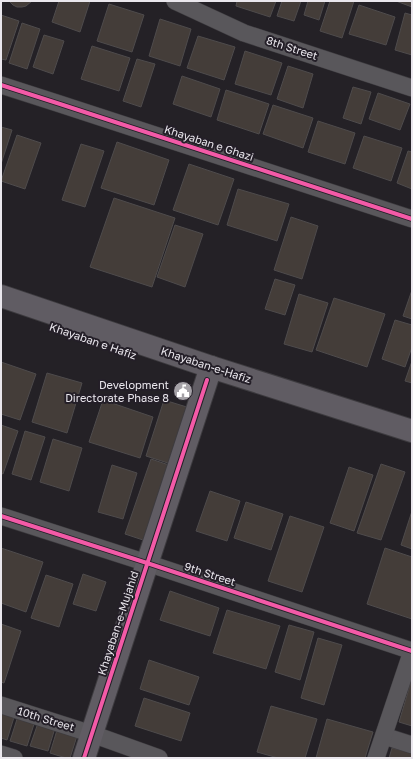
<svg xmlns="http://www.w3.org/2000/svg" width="413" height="759" font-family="'Golos Text',sans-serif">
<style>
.building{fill:#443d39;stroke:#4e4b4c}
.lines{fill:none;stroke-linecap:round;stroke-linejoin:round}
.minor-casing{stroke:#3d3b3f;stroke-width:18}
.major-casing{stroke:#3d3b3f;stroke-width:24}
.minor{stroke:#59575b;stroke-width:17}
.major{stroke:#605c63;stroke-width:22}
.cycleway-casing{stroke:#241f28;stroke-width:6}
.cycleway{stroke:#f35aa7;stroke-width:4}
.labels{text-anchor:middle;stroke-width:4;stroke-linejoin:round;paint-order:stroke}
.street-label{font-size:11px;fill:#eae7ed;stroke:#241f28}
.poi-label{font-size:11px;fill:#eae7ed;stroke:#241f28;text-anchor:end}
</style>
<rect width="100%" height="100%" fill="#242126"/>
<g class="building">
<path d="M9 1H32L26 6 22 7H17L13 5Z"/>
<path d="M59 1H90L80 32 52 22Z"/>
<path d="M237 1H276L270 17 236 6Z"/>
<path d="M282 1H301L294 21 277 16Z"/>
<path d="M308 1H325L319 20 304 15Z"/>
<path d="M330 1H354L342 38 320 31Z"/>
<path d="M396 1H412V7Z"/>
<path d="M109 4 144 15 132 52 97 41Z"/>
<path d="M359 5 395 17 386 45 349 34Z"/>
<path d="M405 13 412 15V55L395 50Z"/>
<path d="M1 15 19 21 6 60 1 59Z"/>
<path d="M160 19 191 29 180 66 149 56Z"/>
<path d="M22 23 40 29 27 69 9 63Z"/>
<path d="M44 35 64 41 53 74 33 67Z"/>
<path d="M198 36 235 47 224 80 187 68Z"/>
<path d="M92 46 130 58 119 91 81 79Z"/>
<path d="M245 51 282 63 271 95 235 84Z"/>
<path d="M137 59 155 64 141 107 123 101Z"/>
<path d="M288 66 313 74 303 108 277 99Z"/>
<path d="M182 76 220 89 211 117 173 104Z"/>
<path d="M353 87 371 92 361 124 343 118Z"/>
<path d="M226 90 269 104 259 134 217 120Z"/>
<path d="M378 93 410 104 400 130 369 119Z"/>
<path d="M273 105 313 118 303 148 263 134Z"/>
<path d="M318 121 355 133 345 164 308 152Z"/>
<path d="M1 127 12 130 1 164Z"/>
<path d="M17 135 41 143 25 189 1 181Z"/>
<path d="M364 136 402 148 391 181 353 168Z"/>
<path d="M117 142 169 160 154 205 101 188Z"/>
<path d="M81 144 104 151 85 207 62 200Z"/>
<path d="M408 151 412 152V189L397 183Z"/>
<path d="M189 164 234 179 218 225 173 210Z"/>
<path d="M238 189 289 204 277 241 227 225Z"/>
<path d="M114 198 175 218 152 287 90 267Z"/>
<path d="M291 217 318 226 302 279 274 270Z"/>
<path d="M175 225 203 234 185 287 157 277Z"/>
<path d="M275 279 295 285 285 315 265 309Z"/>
<path d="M412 290V319L403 316Z"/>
<path d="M299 294 328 303 312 352 284 344Z"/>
<path d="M334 298 385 314 367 367 316 350Z"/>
<path d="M395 320 412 325V347L405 367 382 359Z"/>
<path d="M412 361V383L405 381Z"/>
<path d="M1 362 36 374 20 420 1 414Z"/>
<path d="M47 373 82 383 67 433 32 422Z"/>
<path d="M103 400 153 417 140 458 89 442Z"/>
<path d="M164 400 190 408 171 464 146 456Z"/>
<path d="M1 425 18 431 3 474 1 473Z"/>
<path d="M25 431 45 437 31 480 12 474Z"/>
<path d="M53 439 82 448 69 491 40 482Z"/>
<path d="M151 459 172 466 146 541 125 534Z"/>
<path d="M381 464 405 472 381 540 357 533Z"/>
<path d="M112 465 137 473 123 519 98 512Z"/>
<path d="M349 467 373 475 354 531 330 523Z"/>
<path d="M210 491 240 501 227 541 196 531Z"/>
<path d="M246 502 283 514 271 550 234 538Z"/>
<path d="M412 511V549L401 545Z"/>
<path d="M290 516 324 527 302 592 268 581Z"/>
<path d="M1 548 43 562 26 612 1 603Z"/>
<path d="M385 548 412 557V619L367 604Z"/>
<path d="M83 574 106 582 96 611 73 604Z"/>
<path d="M46 575 73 584 59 627 31 618Z"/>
<path d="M170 591 219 608 210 636 160 620Z"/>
<path d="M227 610 280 626 266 669 213 653Z"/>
<path d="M1 624 21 631 4 683 1 682Z"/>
<path d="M289 625 314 632 300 680 275 672Z"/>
<path d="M318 638 342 645 324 705 301 698Z"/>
<path d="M149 660 199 677 189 705 140 689Z"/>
<path d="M412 678V726L399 722Z"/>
<path d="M144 698 190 713 181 741 135 726Z"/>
<path d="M271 706 317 719 305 758H278L257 752Z"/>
<path d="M1 710 15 714 7 740 1 738Z"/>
<path d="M18 716 35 721 27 746 10 741Z"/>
<path d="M327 719 373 732 365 758H316Z"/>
<path d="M38 723 55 728 48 751 30 746Z"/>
<path d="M57 730 77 736 70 758H66L50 753Z"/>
<path d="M392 748 412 753V758H389Z"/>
</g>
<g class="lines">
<g class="minor-casing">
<g id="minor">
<path d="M175 1 244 33 412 88"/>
<path d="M1 85 60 104 412 219"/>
<path d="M1 516 147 563 412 651"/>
<path d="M1 705 92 734 159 758"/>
<path d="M384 736 412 745"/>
<path d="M1 754 14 758"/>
<path d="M376 758 412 651"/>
</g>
</g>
<g class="major-casing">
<g id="major">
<path d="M1 296 211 367 412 431"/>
<path d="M84 758 211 367"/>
</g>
</g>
<use href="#minor" class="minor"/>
<use href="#major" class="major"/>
<g class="cycleway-casing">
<g id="cycleway">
<path d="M1 85 60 104 412 219"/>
<path d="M1 516 147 563 412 651"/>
<path d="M84 758 207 380"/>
</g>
</g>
<use href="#cycleway" class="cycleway"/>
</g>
<defs>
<g id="civic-disc" transform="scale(1)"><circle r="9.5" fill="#a5a2a7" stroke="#241f28"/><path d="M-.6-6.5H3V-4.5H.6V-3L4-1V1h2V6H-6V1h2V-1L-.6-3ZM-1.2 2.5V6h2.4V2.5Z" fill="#fff"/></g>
</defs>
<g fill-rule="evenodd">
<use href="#civic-disc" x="183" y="391"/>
</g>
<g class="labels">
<g class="street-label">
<text transform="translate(292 48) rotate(18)" y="4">8th Street</text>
<text transform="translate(209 143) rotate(18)" y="4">Khayaban e Ghazi</text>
<text transform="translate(93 341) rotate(19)" y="4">Khayaban e Hafiz</text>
<text transform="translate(206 365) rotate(18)" y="4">Khayaban-e-Hafiz</text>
<text transform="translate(210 574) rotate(18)" y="4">9th Street</text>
<text transform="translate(118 623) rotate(-72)" y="4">Khayaban-e-Mujahid</text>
<text transform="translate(46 719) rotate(17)" y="4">10th Street</text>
</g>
<g class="poi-label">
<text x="169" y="389">Development<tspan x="169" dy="13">Directorate Phase 8</tspan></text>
</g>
</g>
<rect width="413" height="759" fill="none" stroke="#eae7ed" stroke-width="4"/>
</svg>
